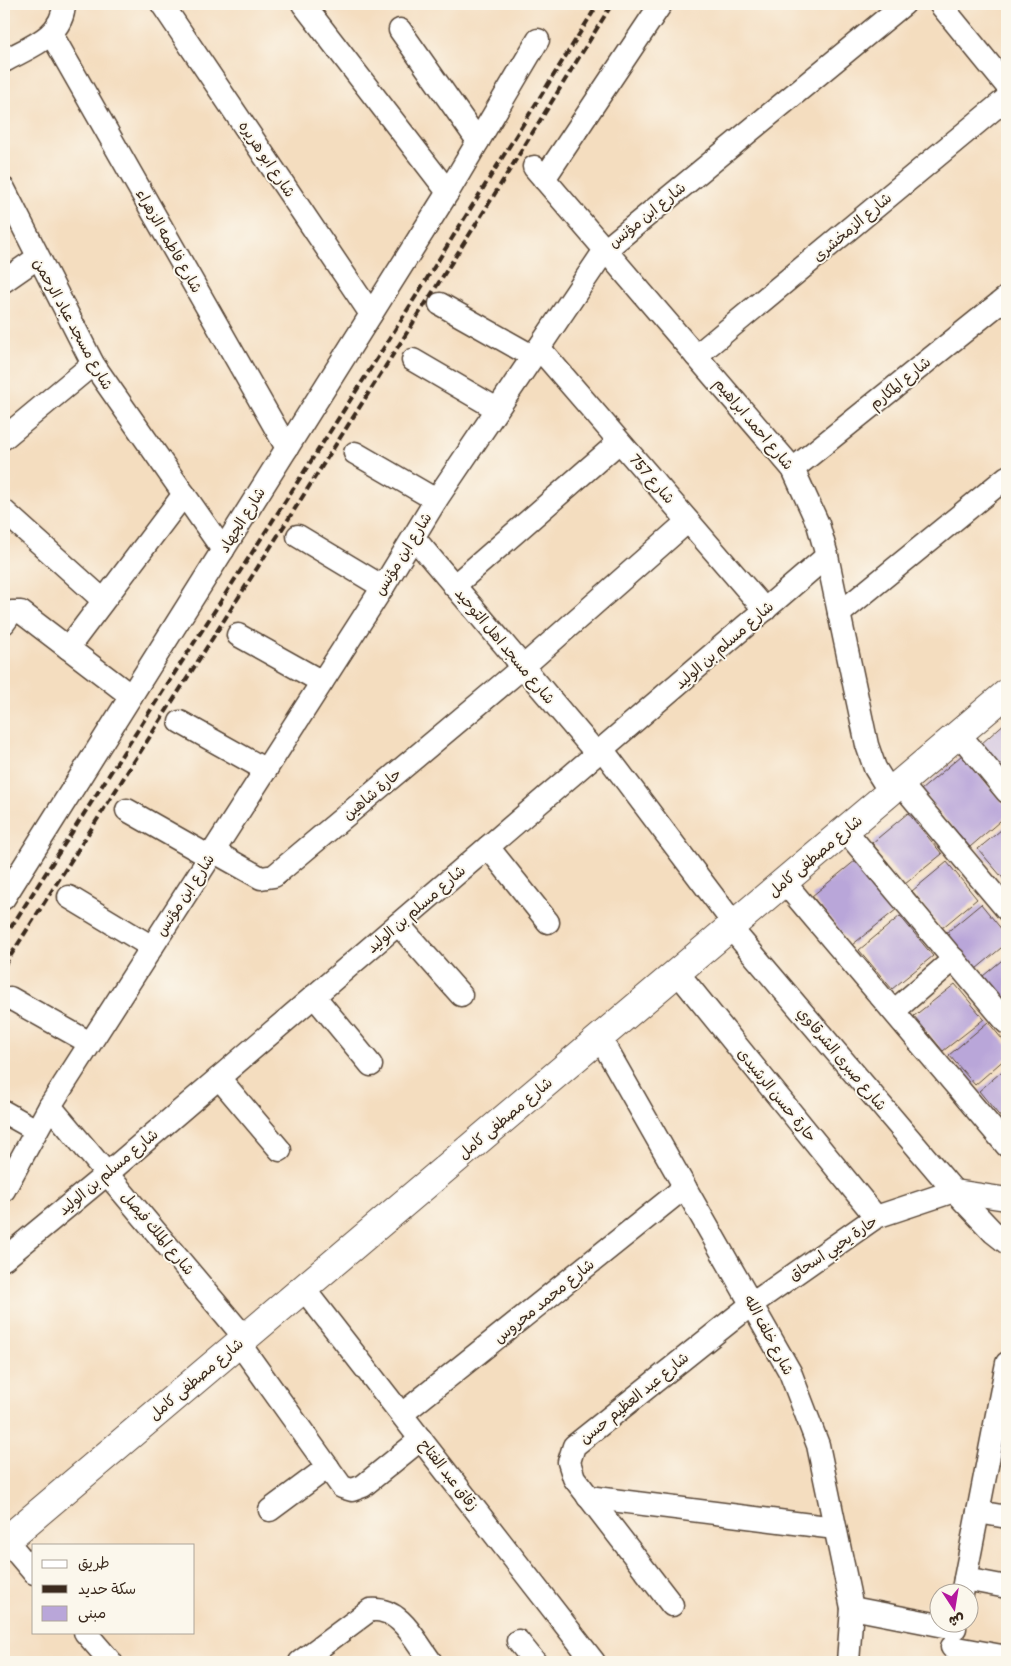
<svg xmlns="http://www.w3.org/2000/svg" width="1011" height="1666" font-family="Pangolin,'Playpen Sans Arabic',sans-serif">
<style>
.building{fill:#b9a6d9}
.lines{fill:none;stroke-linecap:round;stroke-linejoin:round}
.street-casing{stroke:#574536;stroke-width:25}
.secondary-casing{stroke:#574536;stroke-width:30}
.street{stroke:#fff;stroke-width:22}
.secondary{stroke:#fff;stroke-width:28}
.rail{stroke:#3b2a1e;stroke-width:4;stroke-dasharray:8 4;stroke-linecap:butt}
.labels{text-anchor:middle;stroke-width:4;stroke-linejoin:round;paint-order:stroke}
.street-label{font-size:15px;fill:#3b2a1e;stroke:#fbf7ec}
</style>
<rect width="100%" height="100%" fill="#fbf7ec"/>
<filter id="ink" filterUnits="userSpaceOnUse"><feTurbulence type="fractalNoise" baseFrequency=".02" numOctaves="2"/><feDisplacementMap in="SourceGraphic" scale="10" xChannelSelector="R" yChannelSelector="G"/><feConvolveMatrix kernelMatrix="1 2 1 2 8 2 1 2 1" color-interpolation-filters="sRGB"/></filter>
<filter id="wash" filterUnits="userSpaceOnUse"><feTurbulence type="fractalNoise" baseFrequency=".0096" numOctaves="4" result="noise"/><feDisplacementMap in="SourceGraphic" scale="20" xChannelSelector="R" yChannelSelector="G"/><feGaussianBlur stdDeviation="1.12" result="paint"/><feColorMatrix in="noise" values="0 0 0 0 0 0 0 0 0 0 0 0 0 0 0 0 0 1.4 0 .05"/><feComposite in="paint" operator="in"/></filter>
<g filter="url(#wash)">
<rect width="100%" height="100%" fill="#f4ddbf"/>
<g id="blocks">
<g class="building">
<path d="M1007 721V774L981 744Z"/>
<path d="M962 755 1007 807V815L970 847 921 790Z"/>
<path d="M908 813 942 854 905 884 872 843Z"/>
<path d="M1007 825V883L978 849Z"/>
<path d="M856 860 897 909 852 945 812 896Z"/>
<path d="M947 862 977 899 942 928 912 891Z"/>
<path d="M981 904 1007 936V943L976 969 946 933Z"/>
<path d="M900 916 933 956 892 989 859 950Z"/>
<path d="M1007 956V997L1003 1001 983 976Z"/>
<path d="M955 984 984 1019 943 1051 914 1016Z"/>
<path d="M988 1022 1007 1045V1057L975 1085 949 1055Z"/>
<path d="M1007 1067V1125L979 1091Z"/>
</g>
</g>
</g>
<g filter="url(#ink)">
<use href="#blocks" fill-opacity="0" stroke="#574536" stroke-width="1"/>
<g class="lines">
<g class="street-casing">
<g id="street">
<path d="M162 4 371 314"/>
<path d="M303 4 448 192"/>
<path d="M940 4 1007 86"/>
<path d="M400 30 478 141"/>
<path d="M52 35 287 448"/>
<path d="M4 61C29 47 63 37 64 4"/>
<path d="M534 167 793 469 818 524 827 556 867 745 875 768 890 792"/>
<path d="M544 179 661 4"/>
<path d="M4 189 93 364 223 550"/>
<path d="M4 281 37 258"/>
<path d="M440 304 532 356"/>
<path d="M539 348 765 610"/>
<path d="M696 356 1007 98"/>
<path d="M413 360 497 409"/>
<path d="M4 438 93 364"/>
<path d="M355 453 436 500"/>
<path d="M793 469 1007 297"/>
<path d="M4 511 103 600"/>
<path d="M298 536 383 587"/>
<path d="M414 538 597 754"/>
<path d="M454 586 619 442"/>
<path d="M839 614 1007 477"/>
<path d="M4 623 12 612H21L131 696"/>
<path d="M238 635 322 682"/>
<path d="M68 648 184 494"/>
<path d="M180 722 266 770"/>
<path d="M959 734 1007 792"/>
<path d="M602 749 734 924"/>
<path d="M901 784 1007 910"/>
<path d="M127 810 210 857"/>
<path d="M845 830 1007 1023"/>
<path d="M488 847 548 922"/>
<path d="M213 851 261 878 274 876 523 667 688 521"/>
<path d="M784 882 1007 1146"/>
<path d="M69 897 152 947"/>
<path d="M4 898 448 192 538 40"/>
<path d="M398 924 461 995"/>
<path d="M730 927 954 1191 993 1232 1007 1243"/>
<path d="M677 972 876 1217"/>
<path d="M314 996 371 1065"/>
<path d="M10 998 90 1043"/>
<path d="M894 1011 954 959"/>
<path d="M600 1038 790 1372 818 1445 852 1608 848 1662"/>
<path d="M219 1078 280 1150"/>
<path d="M50 1106 245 1338"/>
<path d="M4 1112 36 1130"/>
<path d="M4 1190 50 1106 383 587 436 500 605 250 904 4"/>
<path d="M4 1259 108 1173 827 556"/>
<path d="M303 1288 594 1662"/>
<path d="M239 1343 342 1487 352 1490 363 1486 421 1439"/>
<path d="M402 1414 685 1187"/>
<path d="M588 1497 835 1528"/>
<path d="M270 1510 328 1467"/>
<path d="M978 1512 1007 1517"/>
<path d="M6 1540 34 1573"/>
<path d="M965 1579 1007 1587"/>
<path d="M962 1594 1007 1363"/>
<path d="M672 1605 574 1478 569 1462 574 1446 752 1304 876 1217 954 1191 1007 1199"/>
<path d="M852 1608 955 1628"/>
<path d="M85 1632 111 1662"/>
<path d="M518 1641 535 1662"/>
<path d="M952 1647 1007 1657"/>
<path d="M300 1662 370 1610C401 1607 415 1641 431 1662"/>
</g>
</g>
<g class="secondary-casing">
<path id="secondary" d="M4 1542 1007 693"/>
</g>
<use href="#street" class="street"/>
<use href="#secondary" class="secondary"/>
<g class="rail">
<path d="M4 938 378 357 598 4"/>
<path d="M4 966 478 221 612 4"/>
</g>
</g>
</g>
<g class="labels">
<g class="street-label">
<text transform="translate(267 159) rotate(56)" y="5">شارع ابو هريره</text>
<text transform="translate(647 215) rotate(-39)" y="5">شارع ابن مؤنس</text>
<text transform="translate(852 227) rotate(-40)" y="5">شارع الزمخشرى</text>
<text transform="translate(169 241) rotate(60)" y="5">شارع فاطمه الزهراء</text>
<text transform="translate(73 324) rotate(61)" y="5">شارع مسجد عباد الرحمن</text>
<text transform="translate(900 383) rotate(-39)" y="5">شارع المكارم</text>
<text transform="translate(754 424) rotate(50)" y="5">شارع احمد ابراهيم</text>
<text transform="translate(652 479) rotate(49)" y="5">شارع 757</text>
<text transform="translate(242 520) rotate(-58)" y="5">شارع الجهاد</text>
<text transform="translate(403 554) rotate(-58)" y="5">شارع ابن مؤنس</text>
<text transform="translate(724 645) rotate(-41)" y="5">شارع مسلم بن الوليد</text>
<text transform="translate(505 646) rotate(50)" y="5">شارع مسجد اهل التوحيد</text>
<text transform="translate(372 794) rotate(-40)" y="5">حارة شاهين</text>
<text transform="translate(815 856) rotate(-40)" y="5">شارع مصطفى كامل</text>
<text transform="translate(185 895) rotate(-57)" y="5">شارع ابن مؤنس</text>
<text transform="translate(416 909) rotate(-41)" y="5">شارع مسلم بن الوليد</text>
<text transform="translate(842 1059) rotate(50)" y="5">شارع صبرى الشرقاوي</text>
<text transform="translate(777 1095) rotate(51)" y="5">حارة حسن الرشيدى</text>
<text transform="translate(505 1118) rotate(-40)" y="5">شارع مصطفى كامل</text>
<text transform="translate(108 1172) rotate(-40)" y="5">شارع مسلم بن الوليد</text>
<text transform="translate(158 1233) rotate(50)" y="5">شارع الملك فيصل</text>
<text transform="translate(833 1248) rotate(-34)" y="5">حارة يحيي اسحاق</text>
<text transform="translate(544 1301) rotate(-39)" y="5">شارع محمد محروس</text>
<text transform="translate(769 1335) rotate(62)" y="5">شارع خلف الله</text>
<text transform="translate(196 1379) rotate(-40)" y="5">شارع مصطفى كامل</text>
<text transform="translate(634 1398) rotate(-39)" y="5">شارع عبد العظيم حسن</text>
<text transform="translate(449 1475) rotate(52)" y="5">زقاق عبد الفتاح</text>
</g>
</g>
<rect width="1011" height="1666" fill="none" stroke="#fbf7ec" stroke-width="20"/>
<rect x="32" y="1544" width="162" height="90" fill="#fbf7ec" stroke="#aea59a"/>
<rect x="42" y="1560" width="25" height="8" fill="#ffffff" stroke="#aea59a"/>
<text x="78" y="1568" font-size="15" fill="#3b2a1e">طريق</text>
<rect x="42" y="1585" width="25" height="8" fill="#3b2a1e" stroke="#aea59a"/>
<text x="78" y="1594" font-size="15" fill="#3b2a1e">سكة حديد</text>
<rect x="42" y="1606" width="25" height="15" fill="#b9a6d9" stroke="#aea59a"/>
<text x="78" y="1618" font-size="15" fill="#3b2a1e">مبنى</text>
<g transform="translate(954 1608) rotate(168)"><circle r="24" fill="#fbf7ec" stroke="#aea59a"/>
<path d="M0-4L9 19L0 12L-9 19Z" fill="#b5179e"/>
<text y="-8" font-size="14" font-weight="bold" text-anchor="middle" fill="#3b2a1e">ش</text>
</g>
</svg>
